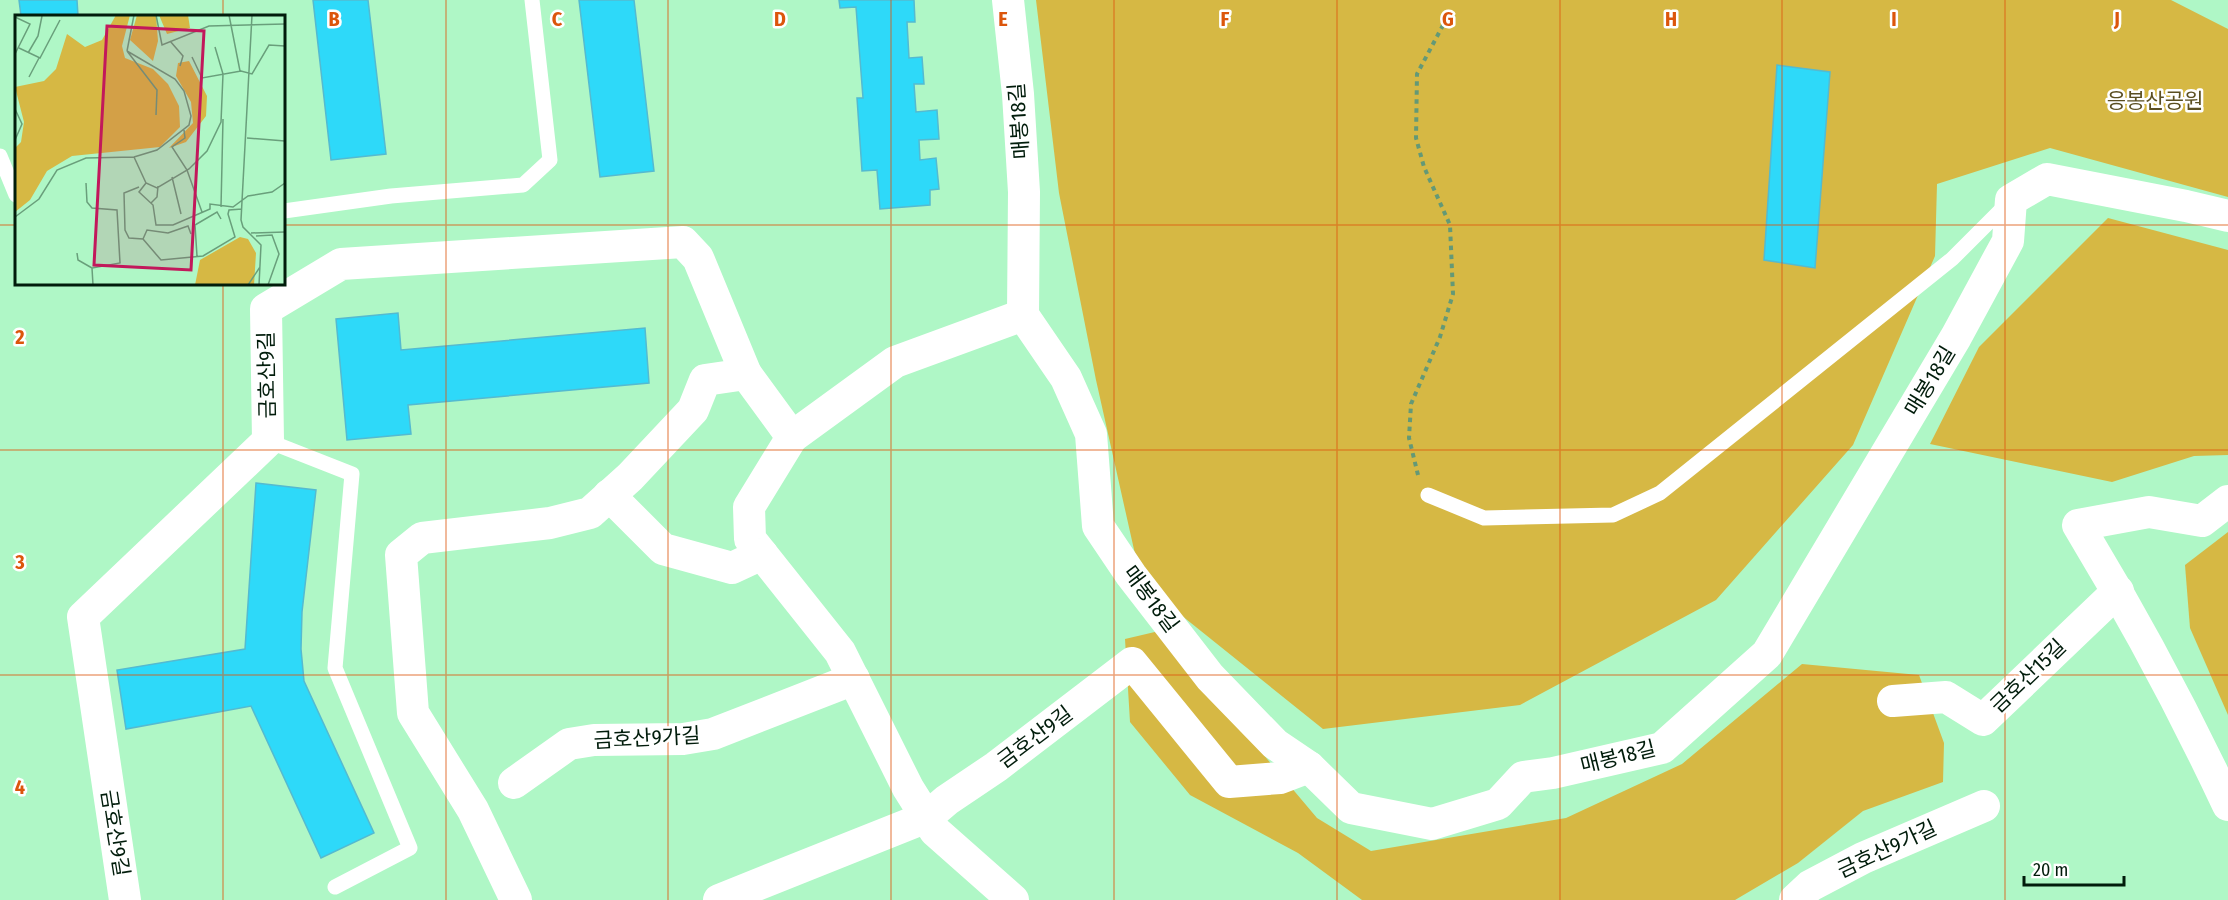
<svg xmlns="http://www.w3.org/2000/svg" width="2228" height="900" font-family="'Fira Sans Condensed','Noto Sans KR',sans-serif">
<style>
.green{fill:#d6b844}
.building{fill:#2ed9f9;stroke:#54bad0;stroke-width:1.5}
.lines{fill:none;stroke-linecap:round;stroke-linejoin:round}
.path{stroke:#649976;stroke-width:4;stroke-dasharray:4.5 4.5;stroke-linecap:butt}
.lane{stroke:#fff;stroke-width:15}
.street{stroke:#fff;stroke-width:32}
.grid{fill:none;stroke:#dc560c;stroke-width:1.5;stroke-opacity:0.55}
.labels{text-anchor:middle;stroke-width:5;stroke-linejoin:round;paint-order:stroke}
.park-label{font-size:21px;fill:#5b4f21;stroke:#fff}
.street-label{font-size:21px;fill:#011c0b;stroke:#fff}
.inset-road{fill:none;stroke:#699f7b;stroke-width:1.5}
.view{fill:#c2185b;fill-opacity:0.15;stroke:#c2185b;stroke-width:3}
.inset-edge{fill:none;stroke:#011c0b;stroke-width:3}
.grid-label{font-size:20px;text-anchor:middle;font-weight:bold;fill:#dc560c;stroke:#fff;stroke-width:5;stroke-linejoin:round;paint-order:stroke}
</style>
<rect width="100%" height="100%" fill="#aff7c6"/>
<g class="green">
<path d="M1036 0H2171L2228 29V197L2050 148 1937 184 1935 256 1853 445 1716 600 1520 705 1323 729 1176 611 1135 554 1096 380 1059 193Z"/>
<path d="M2108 218 2228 250V455L2194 456 2112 482 1930 444 1979 347Z"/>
<path d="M2228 532V715L2190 628 2185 565Z"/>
<path d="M1159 631 1317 818 1371 851 1566 818 1682 764 1802 664 1919 675 1944 743 1943 782 1863 811 1798 863 1735 900H1362L1298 853 1190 795 1130 722 1125 639Z"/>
</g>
<g class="building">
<path d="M19 0H77L78 16H21Z"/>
<path d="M313 0H368L386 154 331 160Z"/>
<path d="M579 0H634L654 171 600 177Z"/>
<path d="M839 0H914L915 22H907L909 58 922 57 924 84H914L916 112 937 110 939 139 919 140 920 160 936 158 939 189 930 190V205L880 209 877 170 862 171 857 98H863L856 7 840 8Z"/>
<path d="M1777 65 1830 72 1815 268 1764 260Z"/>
<path d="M398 313 401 350 645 328 649 383 408 405 411 434 347 440 336 319Z"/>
<path d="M256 483 316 490 302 612 301 649 304 681 374 833 321 858 251 706 126 729 117 670 245 649Z"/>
</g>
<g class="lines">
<path class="path" d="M1418 475 1409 438 1411 404 1440 337 1453 294 1450 225 1424 167 1416 138 1417 74 1449 14"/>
<g class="lane">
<path d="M0 156 16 195"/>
<path d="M284 211 391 196 523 185 550 160 532 0"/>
<path d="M268 441 352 474 335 668 410 848 335 887"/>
<path d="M1428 495 1484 518 1613 515 1660 493 1952 259 2009 202"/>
</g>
<g class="street">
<path d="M1008 0 1018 94 1024 192 1023 315 1066 378 1091 434 1098 526 1131 575 1210 677 1275 744 1309 767 1351 808 1432 824 1498 804 1523 777 1553 773 1662 748 1767 654 1956 337 2008 241 2011 200 2047 179 2186 206 2228 216"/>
<path d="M609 495 663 549 732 568 762 554"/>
<path d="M2228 501 2202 521 2149 512 2078 525C2133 616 2183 709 2228 805"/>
<path d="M1893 701 1946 697 1983 720 2118 591"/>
<path d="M514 783 569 744 594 740 683 739 713 734 854 679"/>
<path d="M125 900 83 617 268 441 266 309 341 264 683 242 698 258 746 374"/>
<path d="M516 900 473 810 413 713 401 555 422 538 550 523 590 513 630 477 693 410 705 380 746 374 792 437"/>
<path d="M719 900 927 817 947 800 996 767 1132 663 1229 782 1280 778 1309 767"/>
<path d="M1013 900 935 831 908 788 840 652 750 539 749 507 792 437 895 362 1023 315"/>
<path d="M1795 900 1810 886 1863 858 1984 806"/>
</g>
</g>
<path class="grid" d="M223 0V16M446 0V900M668 0V900M891 0V900M1114 0V900M1337 0V900M1560 0V900M1782 0V900M2005 0V900M0 225H16M284 225H2228M223 284V900M0 450H2228M0 675H2228"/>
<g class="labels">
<g class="park-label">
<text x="2155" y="108">응봉산공원</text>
</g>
<g class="street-label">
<text transform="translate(1019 121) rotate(-94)" y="7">매봉18길</text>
<text transform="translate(267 375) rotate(-91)" y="7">금호산9길</text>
<text transform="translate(1930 381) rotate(-59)" y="7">매봉18길</text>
<text transform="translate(1151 599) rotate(53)" y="7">매봉18길</text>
<text transform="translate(2028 676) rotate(-44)" y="7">금호산15길</text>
<text transform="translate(1035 737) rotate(-37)" y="7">금호산9길</text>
<text transform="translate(647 738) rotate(-3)" y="7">금호산9가길</text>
<text transform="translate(1618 757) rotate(-14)" y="7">매봉18길</text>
<text transform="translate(115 833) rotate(81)" y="7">금호산9길</text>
<text transform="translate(1887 849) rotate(-25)" y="7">금호산9가길</text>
</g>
</g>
<g transform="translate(15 15)">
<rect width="270" height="270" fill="#aff7c6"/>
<path d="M101 0H115L107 31 110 43 138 54 153 69 164 91 165 112 145 132 57 141 32 156 15 185 0 197V133L6 127 9 107 0 72 29 66 41 54 52 19 70 32 87 25ZM122 0H141L143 26 138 46 115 25ZM144 0H173L175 13 152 19ZM174 46 192 81 191 101 171 127 154 133 178 108 176 87 161 61 163 48ZM225 222 233 224 241 238 239 270H180L185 245Z" fill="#d6b844"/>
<path class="inset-road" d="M141 0 147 30 194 11 270 9M214 0 225 56M237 0 226 205 228 212 246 230 244 270M0 2 15 9 0 39M155 26 168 41 165 51M4 33 25 43 45 5M112 36 142 75 141 100M112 36 119 0M13 38 23 21 27 1M177 42 187 63 226 56 237 59 254 30 270 31M14 62 24 43M0 94 7 109 0 125M169 115 170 123 157 132 172 155 187 197M232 123 270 126M119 142 131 168 142 173 174 154 192 136 206 107 208 59 200 32M157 162 166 199M71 168 72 187 77 193 102 195 105 248 77 253 78 270M131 168 124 177 138 190 141 210H158L195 194V189L218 192 233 181 257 177 270 168M124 172 109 178 110 215 114 223 128 224 146 245 188 241 220 222 213 199 214 195 227 194M136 188 142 182 143 171M206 192 208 104M0 202 24 184 42 155 71 143 119 142 142 135 174 110 176 101 169 76 160 64 112 36M236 218 270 217M241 221 257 220 264 239 253 270M128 224 132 215 153 218 173 211 176 219M62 238 63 245 77 253M182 241 180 210 202 197 206 204M233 270 245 252"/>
<path class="view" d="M92 11 189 16 176 255 79 250Z"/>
<rect width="270" height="270" class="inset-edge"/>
</g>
<g class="grid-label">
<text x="334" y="26">B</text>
<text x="557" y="26">C</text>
<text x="780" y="26">D</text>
<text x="1003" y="26">E</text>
<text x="1225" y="26">F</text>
<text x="1448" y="26">G</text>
<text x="1671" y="26">H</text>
<text x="1894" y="26">I</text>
<text x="2117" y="26">J</text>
<text x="20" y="344">2</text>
<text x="20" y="569">3</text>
<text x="20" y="794">4</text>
</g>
<path d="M2024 876v9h100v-9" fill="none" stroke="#011c0b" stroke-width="3"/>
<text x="2033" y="876" font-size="18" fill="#011c0b" stroke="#ffffff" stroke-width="4.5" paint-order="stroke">20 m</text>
</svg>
